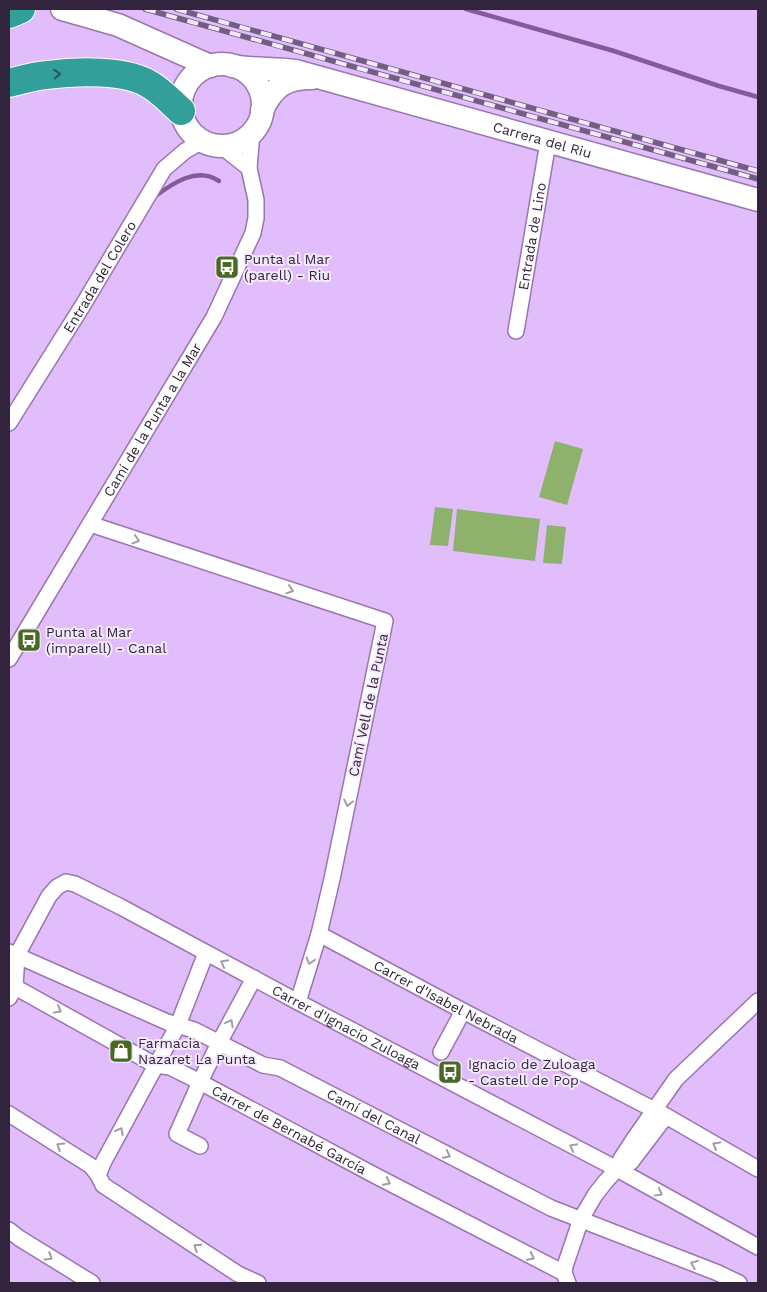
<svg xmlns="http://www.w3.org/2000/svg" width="767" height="1292" font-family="'Work Sans',sans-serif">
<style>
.green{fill:#8eb26c}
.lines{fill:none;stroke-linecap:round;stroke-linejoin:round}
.stream{stroke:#815b9a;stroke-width:4.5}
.street-casing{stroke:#9876af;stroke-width:18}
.secondary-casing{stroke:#9876af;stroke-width:25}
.highway-casing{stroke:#fff;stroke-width:30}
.street{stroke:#fff;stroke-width:15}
.secondary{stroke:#fff;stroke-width:22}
.highway{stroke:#329f9a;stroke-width:28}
.rail-casing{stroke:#735d83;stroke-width:5.5}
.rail{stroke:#f5eafd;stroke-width:4;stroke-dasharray:11;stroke-linecap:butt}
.oneway{stroke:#324f5d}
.oneway2{stroke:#a39ca7}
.labels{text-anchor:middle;stroke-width:4;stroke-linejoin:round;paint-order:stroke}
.street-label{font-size:14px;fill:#32243c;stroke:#f5eafd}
.poi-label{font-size:14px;fill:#32243c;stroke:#f5eafd;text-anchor:start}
</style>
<rect width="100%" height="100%" fill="#e1bdfb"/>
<g class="green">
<path d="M555 441 583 449 567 505 539 497Z"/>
<path d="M435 507 453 509 448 546 430 545Z"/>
<path d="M457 509 540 519 535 561 453 551Z"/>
<path d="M547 525 566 527 562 564 543 563Z"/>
</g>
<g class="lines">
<g class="stream">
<path d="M466 9 614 51 719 86 758 97"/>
<path d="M154 197C172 184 196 166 219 181"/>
</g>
<g class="street-casing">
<g id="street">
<path d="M221 146 249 168"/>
<path id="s1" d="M516 331 546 154 550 141"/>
<path id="s2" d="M9 423 83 305 164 169 185 151 202 141"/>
<path d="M90 524 385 621 332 879 319 934 298 1002"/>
<path id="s3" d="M9 659 214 317 253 233 256 218V200L249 168 252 132"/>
<path id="s4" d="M319 934 463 1011 666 1116 758 1169"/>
<path id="s5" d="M9 952 167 1022 194 1030 263 1065 280 1068 551 1208 718 1273 739 1283"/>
<path id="s6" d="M15 987 155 1065 170 1067 200 1082 376 1176 564 1273"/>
<path id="s7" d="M9 998 15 987 17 955 49 896 57 887 66 882 75 884 121 907 298 1002 617 1169 758 1247"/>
<path d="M441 1052 463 1011"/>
<path d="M9 1114 91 1166 98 1175 103 1185 238 1274 258 1283"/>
<path d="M200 1146 177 1134 200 1082 219 1043 254 978"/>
<path d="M617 1169 621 1159 634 1139 676 1079 758 1001"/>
<path d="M98 1175 104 1161 178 1025 206 953"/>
<path d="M9 1230 19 1238 92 1283"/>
<path d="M568 1283 564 1273 565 1266 581 1219 595 1195 606 1181 617 1169 631 1162 666 1116"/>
</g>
</g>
<g class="secondary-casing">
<g id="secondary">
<path d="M62 9 118 25 210 66"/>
<circle cx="222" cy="105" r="41"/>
<path id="s8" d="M232 66C253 70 275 68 296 71L758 200"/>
<path d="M262 110C274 86 285 78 312 78"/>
</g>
</g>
<g class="highway-casing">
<g id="highway">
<path d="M9 14 21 9"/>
<path d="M9 83C21 80 34 76 47 75 75 71 128 69 152 86 163 93 172 103 181 111"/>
</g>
</g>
<use href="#street" class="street"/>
<use href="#secondary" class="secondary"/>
<use href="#highway" class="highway"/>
<g class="rail-casing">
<g id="rail">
<path d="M145 9 758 179"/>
<path d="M176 9 758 171"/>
</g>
</g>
<use href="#rail" class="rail"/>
</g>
<defs><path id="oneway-chevron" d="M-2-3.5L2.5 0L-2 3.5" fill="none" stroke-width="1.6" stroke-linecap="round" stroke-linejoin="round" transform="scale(1.25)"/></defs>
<use class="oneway" href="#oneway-chevron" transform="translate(57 74) rotate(-4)"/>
<g class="oneway2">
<use href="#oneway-chevron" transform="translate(136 540) rotate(18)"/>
<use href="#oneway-chevron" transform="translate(290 590) rotate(18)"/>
<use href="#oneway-chevron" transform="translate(348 803) rotate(102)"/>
<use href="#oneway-chevron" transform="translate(310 961) rotate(107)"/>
<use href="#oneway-chevron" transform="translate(224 963) rotate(-152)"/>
<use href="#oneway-chevron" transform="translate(58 1010) rotate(29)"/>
<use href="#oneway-chevron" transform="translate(230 1023) rotate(-62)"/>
<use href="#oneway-chevron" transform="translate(120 1131) rotate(-62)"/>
<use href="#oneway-chevron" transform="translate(716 1145) rotate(-150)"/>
<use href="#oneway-chevron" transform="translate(60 1146) rotate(-148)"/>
<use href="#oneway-chevron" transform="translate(573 1147) rotate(-152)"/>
<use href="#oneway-chevron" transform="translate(447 1155) rotate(27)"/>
<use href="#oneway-chevron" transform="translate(387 1182) rotate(27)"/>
<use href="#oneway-chevron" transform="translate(659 1193) rotate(29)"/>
<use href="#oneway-chevron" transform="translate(197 1247) rotate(-147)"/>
<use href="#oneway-chevron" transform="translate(49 1257) rotate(32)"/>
<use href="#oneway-chevron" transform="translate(531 1257) rotate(27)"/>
<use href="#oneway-chevron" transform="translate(694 1264) rotate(-158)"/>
</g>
<defs>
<g id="bus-square" transform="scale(1.25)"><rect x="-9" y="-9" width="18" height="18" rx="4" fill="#486921" stroke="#f5eafd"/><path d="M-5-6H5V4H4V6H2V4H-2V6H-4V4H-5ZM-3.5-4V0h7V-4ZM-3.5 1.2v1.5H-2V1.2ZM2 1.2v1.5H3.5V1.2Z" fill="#fff"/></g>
<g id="shop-square" transform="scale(1.25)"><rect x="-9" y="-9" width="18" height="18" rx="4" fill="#486921" stroke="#f5eafd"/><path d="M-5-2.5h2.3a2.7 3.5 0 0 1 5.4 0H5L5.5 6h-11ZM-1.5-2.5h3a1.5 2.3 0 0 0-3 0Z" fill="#fff"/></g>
</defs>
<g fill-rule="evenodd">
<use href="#bus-square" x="227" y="267"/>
<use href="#bus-square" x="29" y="640"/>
<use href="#shop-square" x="121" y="1051"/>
<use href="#bus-square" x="450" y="1072"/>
</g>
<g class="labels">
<g class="street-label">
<text dy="5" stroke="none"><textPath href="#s8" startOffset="320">Carrera del Riu</textPath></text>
<text dy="5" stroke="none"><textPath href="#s1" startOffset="96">Entrada de Lino</textPath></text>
<text dy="5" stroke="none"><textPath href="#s2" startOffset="172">Entrada del Colero</textPath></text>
<text dy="5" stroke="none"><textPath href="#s3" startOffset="279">Camí de la Punta a la Mar</textPath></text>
<text transform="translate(368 705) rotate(-78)" y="5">Camí Vell de la Punta</text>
<text dy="5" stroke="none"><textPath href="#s4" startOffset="144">Carrer d'Isabel Nebrada</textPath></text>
<text dy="5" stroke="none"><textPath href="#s7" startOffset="450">Carrer d'Ignacio Zuloaga</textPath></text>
<text dy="5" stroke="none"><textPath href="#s5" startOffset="401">Camí del Canal</textPath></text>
<text dy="5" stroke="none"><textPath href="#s6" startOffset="310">Carrer de Bernabé García</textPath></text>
</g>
<g class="poi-label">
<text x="244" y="264">Punta al Mar<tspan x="244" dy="16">(parell) - Riu</tspan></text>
<text x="46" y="637">Punta al Mar<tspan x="46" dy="16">(imparell) - Canal</tspan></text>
<text x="138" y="1048">Farmacia<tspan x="138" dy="16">Nazaret La Punta</tspan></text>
<text x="468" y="1069">Ignacio de Zuloaga<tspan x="468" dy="16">- Castell de Pop</tspan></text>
</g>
</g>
<rect width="767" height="1292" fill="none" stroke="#32243c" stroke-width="20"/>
</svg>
